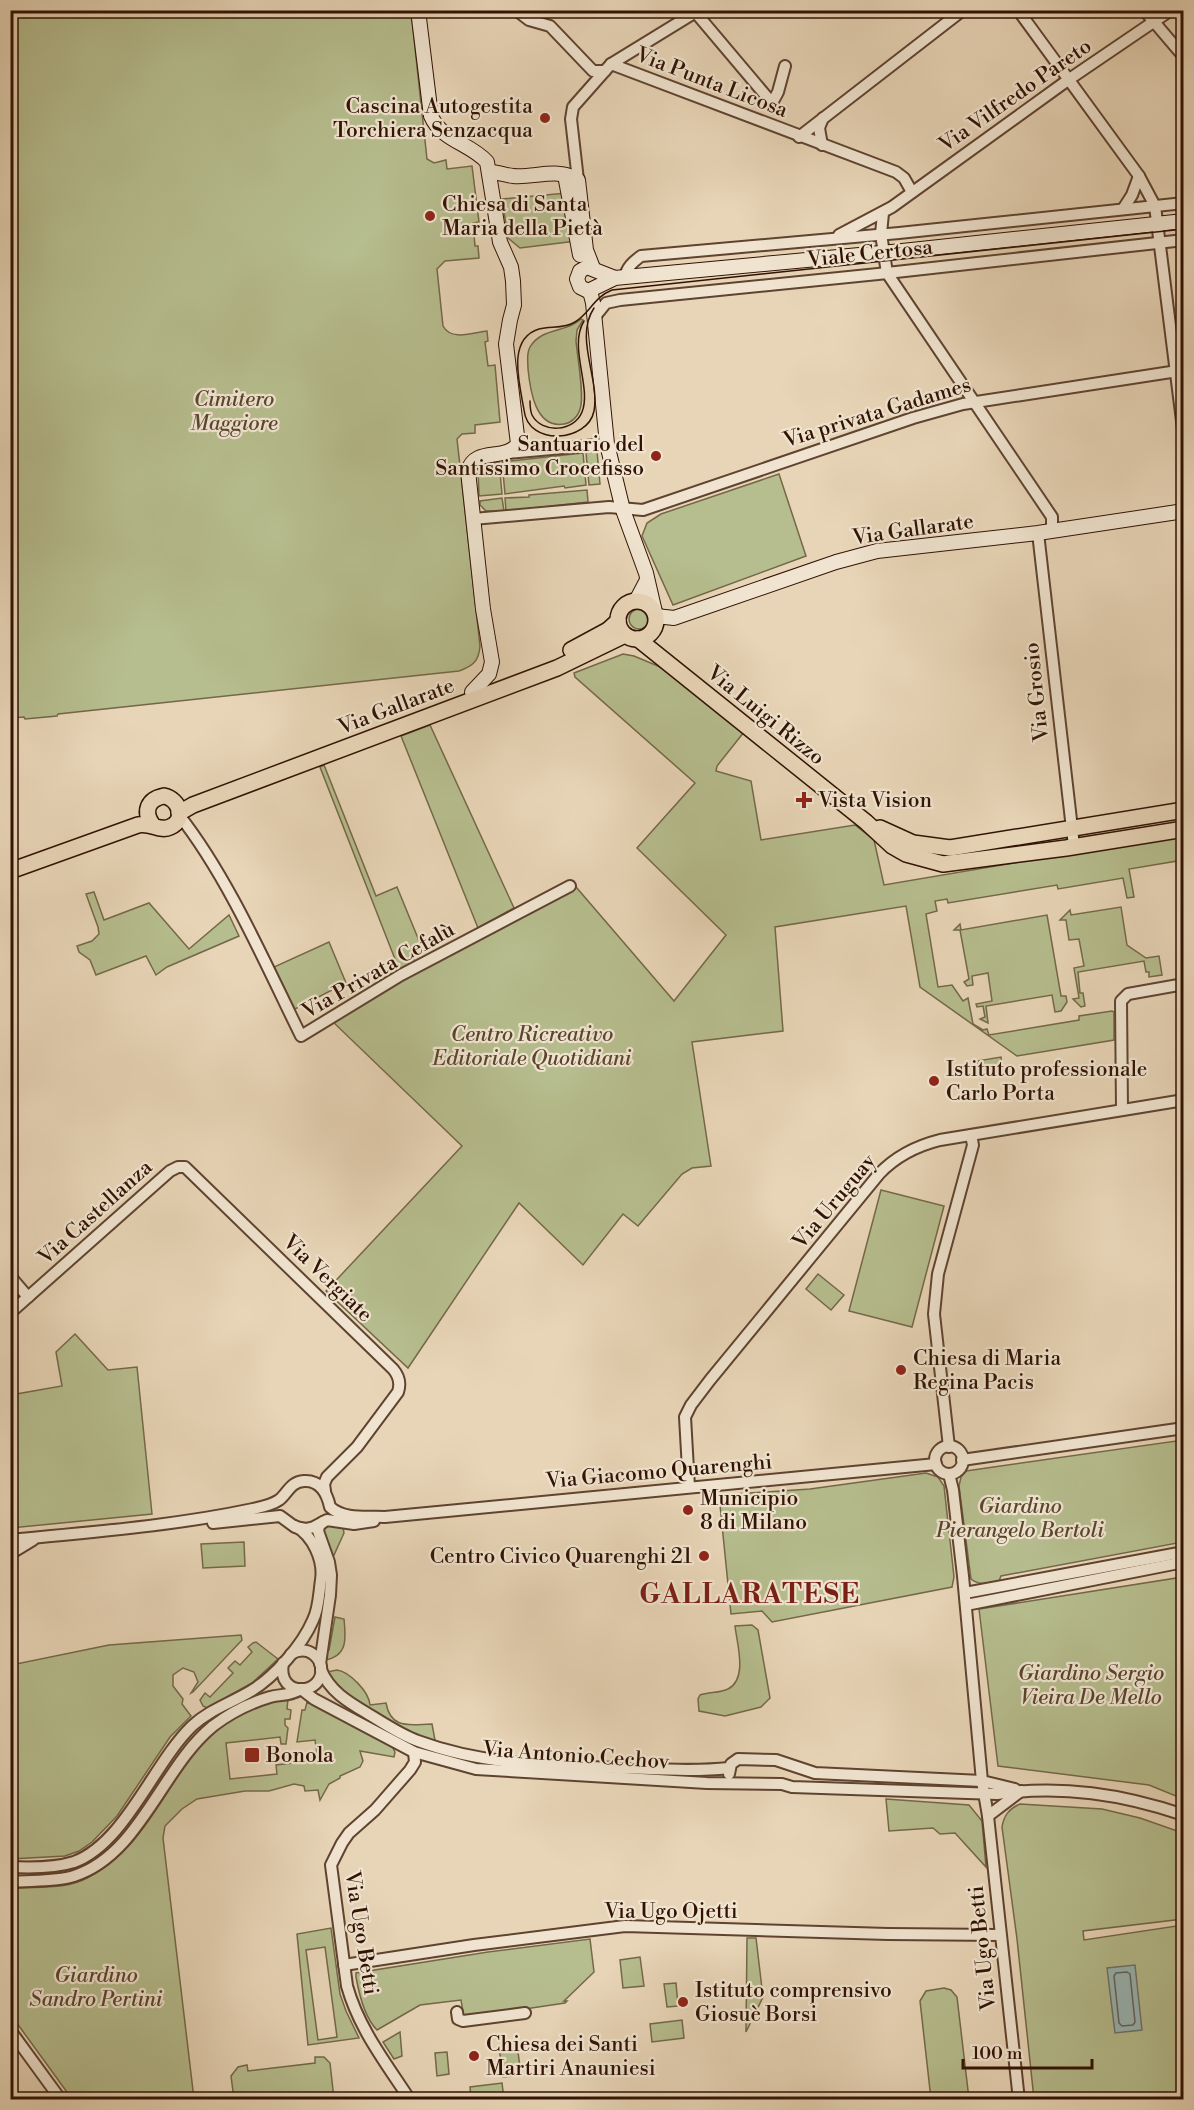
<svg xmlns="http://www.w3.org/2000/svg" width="1194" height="2110" font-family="'Libre Bodoni',serif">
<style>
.green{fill:#b6bd8e;stroke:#746848;stroke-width:1.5;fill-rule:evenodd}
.water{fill:#99b7b6;stroke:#6f756e;stroke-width:1.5}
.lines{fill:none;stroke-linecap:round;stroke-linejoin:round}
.shore{stroke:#65645c;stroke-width:1.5}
.street-casing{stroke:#5f4330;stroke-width:14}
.secondary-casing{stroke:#311203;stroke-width:16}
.primary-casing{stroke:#311203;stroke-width:18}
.street{stroke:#f0e4d0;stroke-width:10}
.secondary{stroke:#f0e4d0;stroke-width:14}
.primary{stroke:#e8d5b7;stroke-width:15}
.tram{stroke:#311203;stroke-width:1.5}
.poi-dot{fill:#8f2418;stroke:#f0e4d0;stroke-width:2}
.labels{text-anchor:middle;stroke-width:4.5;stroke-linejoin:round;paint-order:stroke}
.street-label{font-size:21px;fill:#311203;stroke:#f0e4d0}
.poi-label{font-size:21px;fill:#311203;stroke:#f0e4d0;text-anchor:start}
.park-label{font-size:21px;font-style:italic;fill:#59452d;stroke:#f0e4d0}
.district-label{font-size:27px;font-weight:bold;letter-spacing:1.5px;fill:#7a1f14;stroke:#f0e4d0}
</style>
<rect width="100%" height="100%" fill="#e8d5b7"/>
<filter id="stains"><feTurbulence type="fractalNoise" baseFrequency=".00333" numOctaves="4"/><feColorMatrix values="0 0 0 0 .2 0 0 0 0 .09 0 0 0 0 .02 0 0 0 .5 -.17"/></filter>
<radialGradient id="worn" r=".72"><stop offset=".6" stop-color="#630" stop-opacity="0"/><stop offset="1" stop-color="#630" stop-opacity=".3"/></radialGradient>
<g class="green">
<path d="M10 11H411L427 159 434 163 446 160 447 169 472 166 479 222 473 223 475 246H478L479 258 445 261 437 269 443 326C451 341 472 333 487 331L488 341 485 342 488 366 495 365 500 422 475 425V433L462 434 457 439 480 646C479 661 473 666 459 671L58 714 57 716 25 719 24 717 11 718Z"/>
<path d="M577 192 584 240 520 248 508 238 502 199Z"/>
<path d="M581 319 583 320 577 330 576 341C577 355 585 397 580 409 578 417 571 423 564 424 535 429 530 389 528 369 528 362 526 354 530 347 542 327 566 333 581 319Z"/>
<path d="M597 451 600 484 589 485 586 453Z"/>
<path d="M583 453 586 485 565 488 564 486 505 494 502 462Z"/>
<path d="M499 462 502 494 479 496 478 469 484 464Z"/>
<path d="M779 474 806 556 673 605 642 536 647 523 661 514Z"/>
<path d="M587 490 588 502 506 511 505 498 529 497V495Z"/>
<path d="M502 498 504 511H486L480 505V501Z"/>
<circle cx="639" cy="619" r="10"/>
<path d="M623 654 634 656 665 669 744 732 717 766 716 771 751 781 761 840 855 825 874 840 884 885 1183 834V860L1129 869 1134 897 1127 898 1123 878 1058 889 1057 885 948 903 947 899 935 901 937 911 926 914 938 987 952 985 963 1001 968 998 973 1024 983 1030 987 1029 989 1035 1079 1020V1016L1112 1011 1114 1012V1040L1017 1056 920 987 906 906 775 927 783 1031 692 1042 711 1166 692 1168 682 1174 638 1226 623 1214 583 1265 519 1203 408 1368 326 1291 462 1146 333 1022 402 979 576 887 674 1001 726 935 637 848 695 783 575 677 574 673Z"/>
<path d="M430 725 514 908 478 928 401 736Z"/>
<path d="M324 765 376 896 397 887 422 948 412 955 416 963 400 972 320 767Z"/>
<path d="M94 892 104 920 149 903 189 949 229 915 239 936 167 967 156 975 146 956 96 975 90 960 79 952 77 946 92 941 99 934 98 927 86 894Z"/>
<path d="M1121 907 1127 945 1146 958 1159 956 1162 975 1149 977V972H1146L1144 961 1078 972 1080 993H1083L1085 1006 1081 1007 1073 999 1079 998 1074 968 1084 966 1079 939 1069 940 1066 920H1060L1070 910 1071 915Z"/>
<path d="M1047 915 1061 996H1066L1067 1002 1061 1011 1055 1012 1052 995 986 1006 988 1023 980 1019 985 1017 983 1006 977 1007 976 1004 992 1001 988 973 972 976 973 985 967 986 964 982 969 979 960 930H954L960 924 961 930Z"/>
<path d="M329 942 346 983 295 1009 274 967Z"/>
<path d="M1001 1057 1003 1073 979 1077 977 1061Z"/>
<path d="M881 1190 944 1206 912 1327 849 1311Z"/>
<path d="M818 1274 844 1295 831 1310 806 1289Z"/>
<path d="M75 1334 108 1370 137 1367 152 1514 11 1528V1395L62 1386 56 1352Z"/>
<path d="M1183 1440V1542L1001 1576 999 1581C989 1583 979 1586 971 1579L959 1486 961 1477 966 1471Z"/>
<path d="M926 1473 938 1477 944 1486 954 1577 952 1587 772 1622 762 1611 731 1614 719 1495 810 1489Z"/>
<path d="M327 1526 343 1527 344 1533 334 1555 330 1554 322 1532Z"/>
<path d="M244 1542 245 1566 203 1568 201 1544Z"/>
<path d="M1183 1577V1799L1149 1785 998 1766 979 1609Z"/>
<path d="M335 1617 344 1619C346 1638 348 1656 325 1660V1653L329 1650Z"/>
<path d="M752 1625 758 1630 770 1698 761 1707 725 1716 699 1711 698 1699 700 1695C709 1692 720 1693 728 1689 748 1679 737 1644 735 1626Z"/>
<path d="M241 1635 242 1640 193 1692 191 1693 198 1682 194 1672 183 1668 173 1675V1686L183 1699 182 1704 191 1716 170 1737 117 1816 92 1842 79 1851 65 1856 11 1859V1665L109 1645Z"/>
<path d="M256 1642 278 1659 252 1683 207 1708 203 1706 200 1700 205 1693 210 1697 233 1673 228 1668 235 1661 240 1665 252 1652 248 1647 253 1643Z"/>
<path d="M337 1670C350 1672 369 1692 370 1705L386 1703C391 1731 412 1724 432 1724L435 1740 433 1741C401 1729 343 1702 327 1672Z"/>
<path d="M288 1699 287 1709 291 1710 290 1719H285V1725L288 1728 286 1744H281L280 1737 226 1743 230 1779 277 1774 276 1765 318 1760 315 1740 297 1742 302 1710H305L307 1702 392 1746 395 1752 394 1757 360 1751 363 1761 360 1767 340 1776V1778L329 1784 320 1800 318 1790 305 1791 304 1786 294 1784 269 1791H245L197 1799 182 1809 165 1826 163 1838 194 2099H72L11 2015 10 1889C35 1886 65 1890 87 1878 175 1833 171 1717 288 1699Z"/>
<path d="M886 1799 969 1805 982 1821 986 1867 955 1833 940 1834 933 1828 889 1831Z"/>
<path d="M1020 1804 1102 1809 1140 1818 1183 1833V1919L1083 1931 1084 1940 1183 1925V2099H1034L1017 1939 1002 1827C1004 1815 1009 1809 1020 1804Z"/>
<path d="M331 1928 340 1994 346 2011 359 2038 308 2045 297 1934ZM325 1947 337 2037 318 2040 306 1950Z"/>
<path d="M747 1938H756L763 1997 746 2032Z"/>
<path d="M590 1939 594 1972 564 2001H567L565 2003 464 2018 461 2000 420 2005 377 2030C365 2018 359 1994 356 1977V1973L488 1952Z"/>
<path d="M640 1957 644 1986 623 1988 620 1960Z"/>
<path d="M676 1983 678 2006 667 2007 664 1984Z"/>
<path d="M944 1988 951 1990 957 1997 969 2099H931L920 2001 926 1991Z"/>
<path d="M682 2020 684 2038 652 2042 650 2024Z"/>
<path d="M400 2032 402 2056 394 2059 383 2042Z"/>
<path d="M517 2044 521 2075 503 2077 499 2047Z"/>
<path d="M447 2052 449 2074 437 2076 435 2053Z"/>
<path d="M315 2057H324L330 2063 334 2099H234L231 2076 238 2067 247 2065 248 2071 315 2063Z"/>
<path d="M502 2083 504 2099H471L470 2087Z"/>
</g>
<path class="water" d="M1135 1965 1142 2030 1115 2033 1107 1968Z"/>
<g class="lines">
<path class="shore" d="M1127 1972 1130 1974 1135 2022 1133 2025 1122 2026 1119 2023 1114 1976 1116 1973Z"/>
<g class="street-casing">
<g id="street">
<path d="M516 10 529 20 550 26 593 71H605"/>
<path d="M1018 10 1139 176 1155 206 1184 437"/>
<path d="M1144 10 1184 57"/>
<path d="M696 13 772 103 778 92 785 66"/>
<path d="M611 64 896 172 904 178 912 192"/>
<path d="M799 137 963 10"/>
<path d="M822 145 819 128 823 118"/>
<path d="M578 180 571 119 573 107 611 64 699 10"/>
<path d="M1123 209 1132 195 1139 176"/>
<path d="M883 213 881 234 887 273 1052 517V531"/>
<path d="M839 235 892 207 1068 80 1171 10"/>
<path d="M625 277C627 267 633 262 641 256L899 233 1184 203"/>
<path d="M594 318 606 303 620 300 878 274 1184 240"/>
<path d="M507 453 607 444"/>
<path d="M473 519 609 507 643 510 913 418 963 404 1184 370"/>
<path d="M1038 533 1074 846"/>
<path d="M179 815C228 877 266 965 301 1036L401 975 570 886"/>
<path d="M1122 1110 1121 1001 1128 994 1184 984"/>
<path d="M10 1276 28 1297"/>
<path d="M10 1313 170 1171 178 1167H185L393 1369C399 1376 401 1383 398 1392L357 1447 327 1477 324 1484 325 1491"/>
<circle cx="949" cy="1460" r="14"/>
<path d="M949 1447 934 1314 938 1274 973 1145 971 1135"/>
<path d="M962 1460 1184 1428"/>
<path d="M949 1474 953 1490 963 1576 982 1781 988 1816 1019 2100"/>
<path d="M689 1487 685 1417 691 1405 710 1380 879 1174C896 1156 916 1146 940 1140L1184 1100"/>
<path d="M213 1523 280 1516 295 1527 306 1529 314 1527 327 1520 354 1524 374 1521"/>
<path d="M10 1540C91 1532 173 1526 253 1509 262 1507 272 1505 279 1500 288 1493 290 1482 304 1481 320 1480 327 1493 330 1507 344 1520 367 1516 385 1517L936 1464"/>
<path d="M10 1554 33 1540"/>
<path d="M965 1593 1184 1552"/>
<path d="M966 1605 1184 1562"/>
<path d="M283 1663C276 1699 326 1696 321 1666 320 1662 317 1657 313 1654 306 1649 298 1650 291 1654"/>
<path d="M320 1664 330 1595 331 1575 329 1562 318 1531 319 1526 323 1522"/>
<path d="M321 1670C330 1692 350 1703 370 1715 385 1724 401 1735 418 1741 483 1765 551 1766 620 1768 656 1769 693 1772 729 1768"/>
<path d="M301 1689 314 1699 414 1752 476 1769 707 1783 782 1784 792 1787 997 1794C1062 1785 1122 1794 1184 1815"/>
<path d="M729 1774 731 1764 738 1759 776 1760 815 1773 982 1781 1015 1789"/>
<path d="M988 1816 1021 1791"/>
<path d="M10 1867C30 1868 55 1868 74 1862 125 1843 153 1764 192 1726 209 1710 231 1703 251 1691 274 1677 302 1646 313 1620 319 1608 319 1593 321 1580 324 1560 313 1536 295 1526"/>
<path d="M10 1882C31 1880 55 1882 74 1876 140 1855 162 1767 213 1726 230 1713 250 1703 270 1697 281 1694 291 1696 301 1689"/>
<path d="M344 1965 474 1945 625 1926 888 1934 1000 1935"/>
<path d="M457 2012 458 2019 463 2021 525 2013"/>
<path d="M10 2030 61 2100"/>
<path d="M410 2100C386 2063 359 2029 347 1986L331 1865 342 1843 349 1833 375 1810 410 1770 415 1762 414 1752"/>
</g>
</g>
<g class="secondary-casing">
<g id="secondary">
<path d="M418 10 431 116C442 141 470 143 487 162L500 242 511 267 513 281 514 305 510 320 506 344 518 444C505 462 475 446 468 471L483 609 492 662 489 674 472 692"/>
<path d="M489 172C498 172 504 175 513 176 535 178 558 167 578 180L586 250 593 268"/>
<path d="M565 175 580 255"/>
<path d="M615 278 588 291 580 287 577 279 580 271 587 267 615 278 625 277 902 251 1184 221"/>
<path d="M590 291 593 303 607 444 623 510 646 573 655 612"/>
<path d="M636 601 647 580"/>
<path d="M656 616 674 618 836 562 877 551 1038 533 1184 511"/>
</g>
</g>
<g class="primary-casing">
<g id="primary">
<circle cx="637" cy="620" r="19"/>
<path d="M638 639 866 822 892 846 906 854 943 864 1066 848 1184 829"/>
<path d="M571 650 608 630 618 621"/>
<path d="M179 813 193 805 557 668 625 635"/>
<path d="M880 828 913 843 950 848 1184 810"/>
<path d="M10 871 138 825C151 822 160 832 170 827 187 820 179 799 164 796 148 799 143 811 152 824"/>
</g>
</g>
<use href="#street" class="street"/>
<use href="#secondary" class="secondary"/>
<use href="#primary" class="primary"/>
<g class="tram">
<path d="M594 308C574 338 600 378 594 411 588 442 528 447 524 410 520 385 506 339 539 329 551 326 564 329 575 322 590 313 594 297 612 290L1184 229"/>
<path d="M530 401C530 405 530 410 532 415 542 434 574 432 582 412 592 387 568 347 584 321"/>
</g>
</g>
<g class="poi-dot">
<circle cx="545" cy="118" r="6"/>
<circle cx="430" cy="216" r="6"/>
<circle cx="656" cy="456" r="6"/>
<path d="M801 791h6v6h6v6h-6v6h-6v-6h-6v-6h6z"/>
<circle cx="934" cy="1081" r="6"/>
<circle cx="901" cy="1370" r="6"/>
<circle cx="688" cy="1510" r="6"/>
<circle cx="704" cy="1556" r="6"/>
<rect x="244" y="1747" width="16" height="16" rx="3"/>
<circle cx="683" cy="2002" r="6"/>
<circle cx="474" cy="2056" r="6"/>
</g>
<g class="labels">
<g class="street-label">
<text transform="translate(712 82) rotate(21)" y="7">Via Punta Licosa</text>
<text transform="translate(1015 95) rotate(-35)" y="7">Via Vilfredo Pareto</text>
<text transform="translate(870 253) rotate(-6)" y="7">Viale Certosa</text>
<text transform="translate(877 412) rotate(-17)" y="7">Via privata Gadames</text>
<text transform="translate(913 529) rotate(-8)" y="7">Via Gallarate</text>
<text transform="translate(1036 692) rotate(-96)" y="7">Via Grosio</text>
<text transform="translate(396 706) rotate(-21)" y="7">Via Gallarate</text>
<text transform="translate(766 715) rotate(39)" y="7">Via Luigi Rizzo</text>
<text transform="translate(378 970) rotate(-30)" y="7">Via Privata Cefalù</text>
<text transform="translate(834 1201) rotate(-50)" y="7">Via Uruguay</text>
<text transform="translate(95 1212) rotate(-42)" y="7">Via Castellanza</text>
<text transform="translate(328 1278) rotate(44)" y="7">Via Vergiate</text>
<text transform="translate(659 1471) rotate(-5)" y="7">Via Giacomo Quarenghi</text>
<text transform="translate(576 1755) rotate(4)" y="7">Via Antonio Cechov</text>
<text x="671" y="1918">Via Ugo Ojetti</text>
<text transform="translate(362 1933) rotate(81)" y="7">Via Ugo Betti</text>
<text transform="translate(982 1948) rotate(-96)" y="7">Via Ugo Betti</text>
</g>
<g class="poi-label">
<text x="533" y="113" text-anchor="end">Cascina Autogestita<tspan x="533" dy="24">Torchiera Senzacqua</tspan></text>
<text x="442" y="211">Chiesa di Santa<tspan x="442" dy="24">Maria della Pietà</tspan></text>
<text x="644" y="451" text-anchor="end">Santuario del<tspan x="644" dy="24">Santissimo Crocefisso</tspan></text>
<text x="818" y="807">Vista Vision</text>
<text x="946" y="1076">Istituto professionale<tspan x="946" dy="24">Carlo Porta</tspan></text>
<text x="913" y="1365">Chiesa di Maria<tspan x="913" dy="24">Regina Pacis</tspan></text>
<text x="700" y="1505">Municipio<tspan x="700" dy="24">8 di Milano</tspan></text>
<text x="692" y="1563" text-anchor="end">Centro Civico Quarenghi 21</text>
<text x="266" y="1762">Bonola</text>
<text x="695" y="1997">Istituto comprensivo<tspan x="695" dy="24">Giosuè Borsi</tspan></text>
<text x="486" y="2051">Chiesa dei Santi<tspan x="486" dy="24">Martiri Anauniesi</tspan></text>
</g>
<g class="park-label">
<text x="234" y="406">Cimitero<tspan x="234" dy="24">Maggiore</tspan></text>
<text x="532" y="1041">Centro Ricreativo<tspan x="532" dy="24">Editoriale Quotidiani</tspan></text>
<text x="1020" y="1513">Giardino<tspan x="1020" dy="24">Pierangelo Bertoli</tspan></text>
<text x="1091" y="1680">Giardino Sergio<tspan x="1091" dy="24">Vieira De Mello</tspan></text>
<text x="96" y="1982">Giardino<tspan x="96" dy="24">Sandro Pertini</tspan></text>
</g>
<g class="district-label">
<text x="750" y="1603">GALLARATESE</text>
</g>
</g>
<rect width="1194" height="2110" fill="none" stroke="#e8d5b7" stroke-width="36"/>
<rect x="12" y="12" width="1170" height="2086" fill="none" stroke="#311203" stroke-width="3"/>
<rect x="18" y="18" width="1158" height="2074" fill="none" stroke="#311203" stroke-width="1.5"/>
<path d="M963 2059v9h129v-9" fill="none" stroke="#311203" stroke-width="3"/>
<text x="972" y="2059" font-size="18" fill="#311203" stroke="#f0e4d0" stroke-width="4.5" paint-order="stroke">100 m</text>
<rect width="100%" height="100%" filter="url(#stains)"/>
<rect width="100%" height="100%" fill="url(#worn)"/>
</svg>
